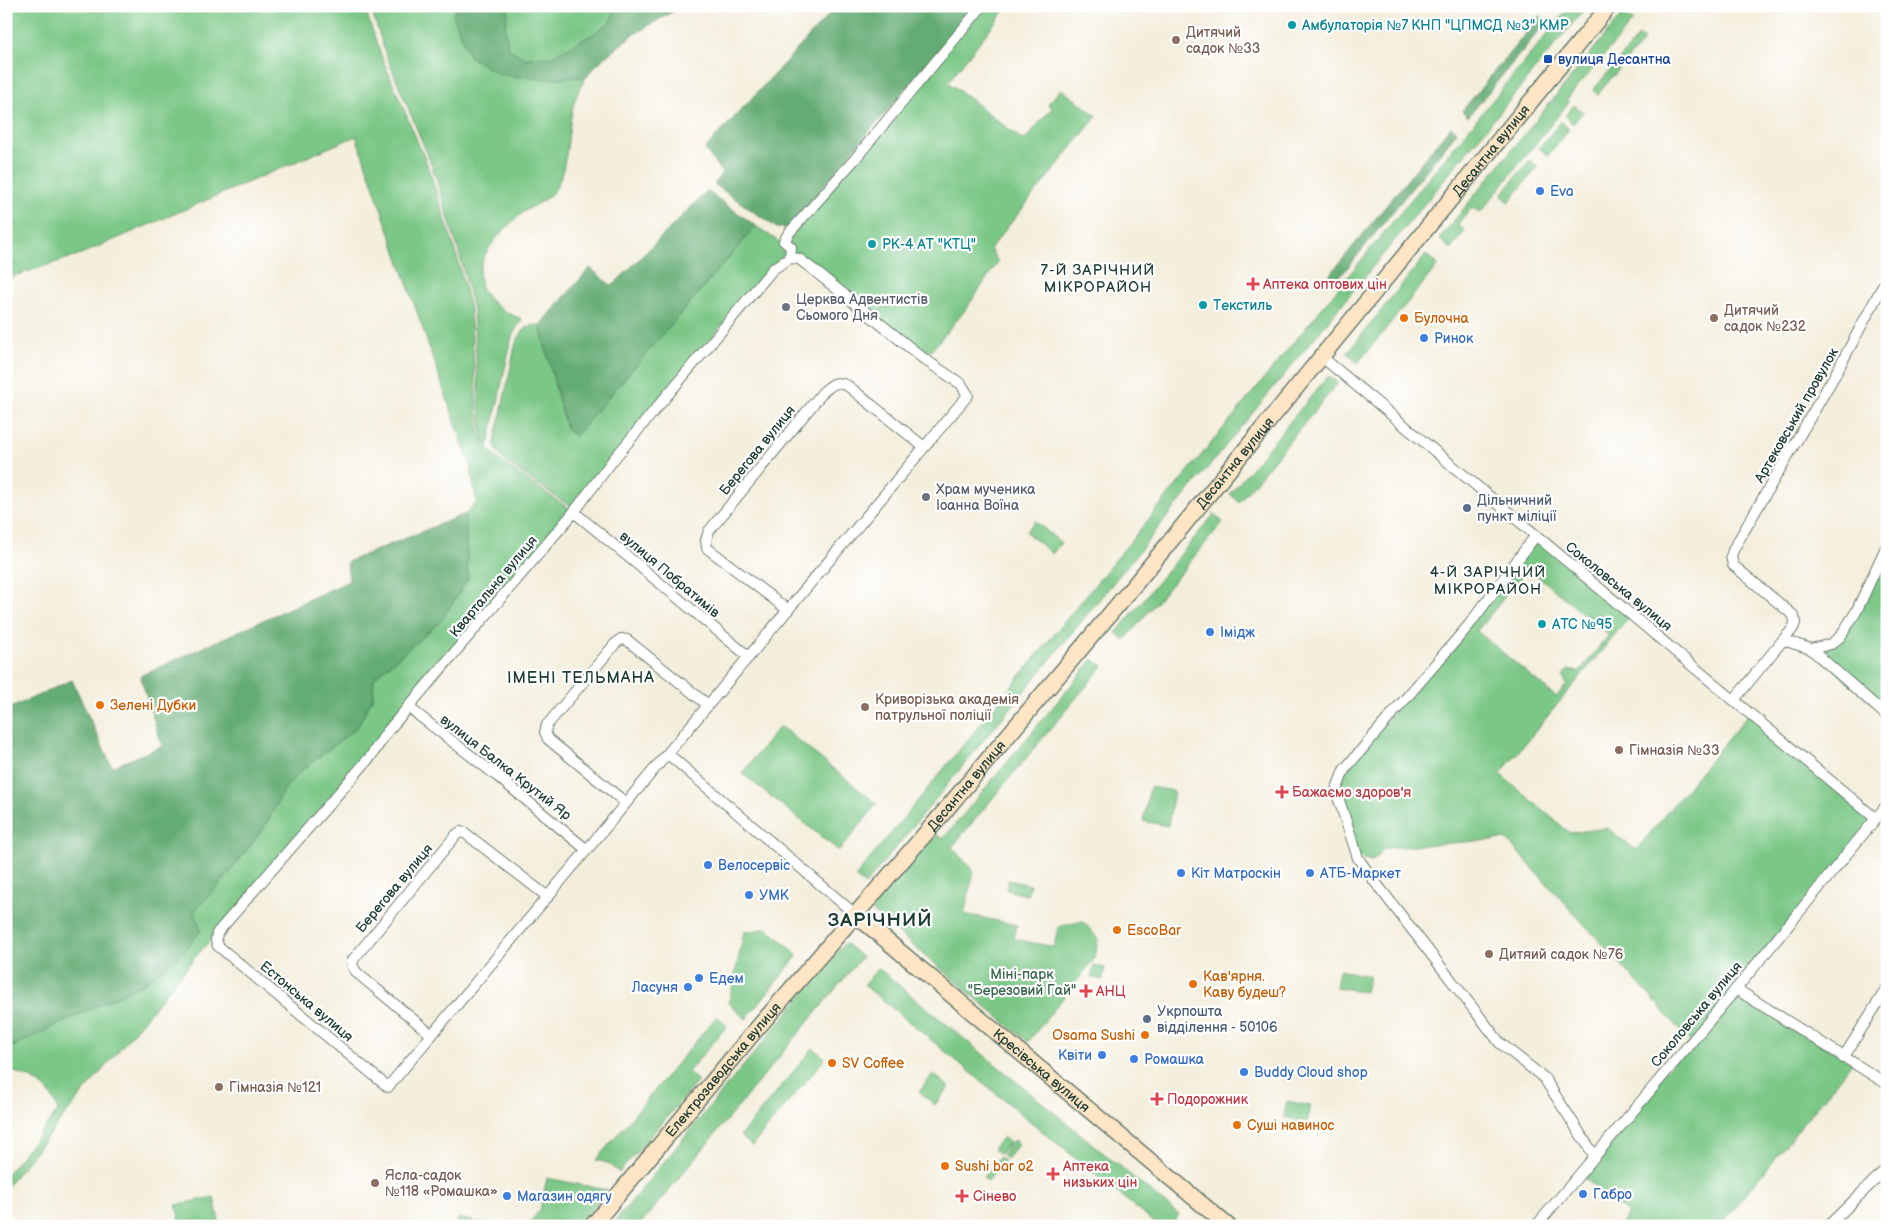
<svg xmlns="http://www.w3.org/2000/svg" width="1893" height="1232" font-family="'Balsamiq Sans',sans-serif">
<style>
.green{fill:#7ac786;stroke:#4c825d;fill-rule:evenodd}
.forest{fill:#63ac73;stroke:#417454}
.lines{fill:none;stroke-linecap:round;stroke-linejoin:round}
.street-casing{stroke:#6a7b6f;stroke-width:12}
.secondary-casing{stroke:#6a7b6f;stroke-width:18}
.street{stroke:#fff;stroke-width:10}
.secondary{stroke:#fde5c5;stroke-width:15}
.culture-dot{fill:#0f9aa8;stroke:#fff;stroke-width:2}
.education-dot{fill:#8d6e63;stroke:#fff;stroke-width:2}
.transit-dot{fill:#1a4fb4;stroke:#fff;stroke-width:2}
.shop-dot{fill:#3f7fe0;stroke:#fff;stroke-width:2}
.health-dot{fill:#e0444e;stroke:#fff;stroke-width:2}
.worship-dot{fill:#6b7280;stroke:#fff;stroke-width:2}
.food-dot{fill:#e8710a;stroke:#fff;stroke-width:2}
.service-dot{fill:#5c6f8a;stroke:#fff;stroke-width:2}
.labels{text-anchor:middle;stroke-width:4.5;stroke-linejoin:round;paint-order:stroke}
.culture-label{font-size:14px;fill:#0d838f;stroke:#fff;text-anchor:start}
.education-label{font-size:14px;fill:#785e54;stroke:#fff;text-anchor:start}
.transit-label{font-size:14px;fill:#164399;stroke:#fff;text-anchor:start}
.street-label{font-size:14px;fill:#1f3d34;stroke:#fff}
.shop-label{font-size:14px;fill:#366cbe;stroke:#fff;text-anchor:start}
.health-label{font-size:14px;fill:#be3a42;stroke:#fff;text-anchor:start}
.worship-label{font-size:14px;fill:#5b616d;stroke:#fff;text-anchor:start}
.food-label{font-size:14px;fill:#c56008;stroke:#fff;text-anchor:start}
.service-label{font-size:14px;fill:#4e5e75;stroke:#fff;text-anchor:start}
.park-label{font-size:14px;fill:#3a664d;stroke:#fff}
.neighbourhood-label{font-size:15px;letter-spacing:1px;fill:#1f3d34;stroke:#fff}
.quarter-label{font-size:16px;letter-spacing:1px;fill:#1f3d34;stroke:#fff}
.district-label{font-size:19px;font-weight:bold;letter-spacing:1px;fill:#1f3d34;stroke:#fff}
</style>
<rect width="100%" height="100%" fill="#fff"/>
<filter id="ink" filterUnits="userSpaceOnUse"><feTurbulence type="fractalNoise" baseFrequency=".02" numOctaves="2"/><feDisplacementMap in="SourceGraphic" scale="10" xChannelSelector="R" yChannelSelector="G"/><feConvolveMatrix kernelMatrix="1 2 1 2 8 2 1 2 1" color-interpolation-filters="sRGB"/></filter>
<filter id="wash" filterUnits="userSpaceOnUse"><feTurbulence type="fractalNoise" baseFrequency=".0096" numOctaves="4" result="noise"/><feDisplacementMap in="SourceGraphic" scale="20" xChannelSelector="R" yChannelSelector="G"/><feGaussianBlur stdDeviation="1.12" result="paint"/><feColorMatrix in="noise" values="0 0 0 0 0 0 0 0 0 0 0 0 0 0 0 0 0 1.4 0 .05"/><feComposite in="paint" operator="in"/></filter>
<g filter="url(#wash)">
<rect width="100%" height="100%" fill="#f4eedc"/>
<g class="green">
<path d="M6 6H364L381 55 427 164 456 252 470 309 479 432 486 445 481 430 473 309 459 252 431 163 386 55 370 6H682C641 30 586 56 573 106 567 133 569 162 556 188 549 200 530 206 520 215 477 251 455 294 522 319L512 336 488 448 501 462 574 512 371 756 198 954 6 1187V1175L58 1111C49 1083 32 1078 6 1069V1050L144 983 183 953 201 930 193 911 219 886 264 828 285 787 301 771 357 727 373 697 374 678 441 621 468 579 465 514 477 502 470 465 356 136 81 254 6 279Z"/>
<path d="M982 6H1008L948 82 1024 141 1052 108 1048 104 1061 89 1097 116 990 249 998 262 966 309 924 359 811 268 790 258 789 233Z"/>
<path d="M1570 6H1587L865 885 855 877Z"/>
<path d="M1624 16 1633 21 1567 99 1569 102 1480 213 1472 207 1458 225 1465 231 1451 249 1439 239 1620 17Z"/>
<path d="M1639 36 1644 40 1598 94 1593 90Z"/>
<path d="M1574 105 1583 112 1573 124 1565 116Z"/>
<path d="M1561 122 1569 129 1548 155 1539 148Z"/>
<path d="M1530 160 1538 167 1509 202 1501 195Z"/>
<path d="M756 226 785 246 784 255 771 266 573 506 565 503 504 461 494 446 516 342C523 330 526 325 540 325L564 421 567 430 575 436Z"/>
<path d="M1426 255 1438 265 1358 363 1347 353Z"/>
<path d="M1328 376 1338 383 1239 502 1230 494Z"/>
<path d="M1214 514 1223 522 1125 640 1116 633Z"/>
<path d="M1035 521 1061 543 1052 554 1026 532Z"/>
<path d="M1536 535 1632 614 1500 774 1570 833 1607 828 1636 850 1750 712 1875 818 1736 989 1852 1063 1720 1226H1619L1628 1213 1579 1174 1690 1042 1660 1007 1506 839 1384 848 1373 861 1358 858 1336 791 1344 770 1441 656ZM1528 568 1609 635 1579 672 1568 670 1563 676 1567 685 1556 697 1477 631Z"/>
<path d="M1887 552V716L1811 649 1831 644Z"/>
<path d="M1093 659 1103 666 952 847 974 872 964 914 1017 925 1014 939 1054 947 1058 927 1083 921 1098 939 1095 958 1028 1042 871 910 936 834 943 839Z"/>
<path d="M780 726 877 804 839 851 742 773Z"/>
<path d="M1150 787 1174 791 1168 826 1143 821Z"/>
<path d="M1008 880 1030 885 1027 895 1006 890Z"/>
<path d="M767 928 798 955 746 1019 729 1003 744 932Z"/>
<path d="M845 943 862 957 639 1226H611Z"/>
<path d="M1094 966 1105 968 1102 980 1091 977Z"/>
<path d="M878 968 1179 1215 1170 1226H1158L864 985Z"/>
<path d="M1339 970 1369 976 1365 992 1336 987Z"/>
<path d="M717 1016 727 1026 688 1072 698 1081 619 1173 608 1163 596 1160Z"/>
<path d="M813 1048 825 1058 752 1146 740 1136Z"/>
<path d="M933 1074 949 1087 935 1105 919 1092Z"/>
<path d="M1287 1101 1311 1106 1307 1122 1284 1117Z"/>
<path d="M1003 1137 1010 1143 1000 1154 993 1149Z"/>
<path d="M1014 1140 1019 1144 1006 1159 1002 1155Z"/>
<path d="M1000 1157 1004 1161 988 1181 983 1177Z"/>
<path d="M547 1178 607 1190 578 1226H526L540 1210Z"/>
<path d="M214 1197 220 1226H181L176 1205Z"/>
<path d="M458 1218 495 1226H457Z"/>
</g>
<g class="forest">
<path d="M457 6H509L505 27 509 49 525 58 550 57 595 33 611 21 616 6H682L631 36 603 59 585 77 540 79 500 75 469 56 453 15Z"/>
<path d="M837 6H977L849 155 789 228H777L714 184 722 173 705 149Z"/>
<path d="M1540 16 1547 21 1468 117 1462 111Z"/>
<path d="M1451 126 1457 132 1336 282 1329 276Z"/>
<path d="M707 191 756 226 575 436 567 430 564 421 540 325 590 268 612 286Z"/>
<path d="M465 514 468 579 441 621 374 678 373 697 357 727 301 771 286 787 264 828 219 886 194 911 201 930 183 953 144 983 6 1050V710L72 680 112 767 162 746 140 676 349 581 347 562Z"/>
</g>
</g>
<g filter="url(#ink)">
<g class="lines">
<g class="street-casing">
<g id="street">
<path d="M790 258 799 259 811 268 924 359 961 384 968 395 388 1087 218 946 216 940 217 933 371 756 387 732 574 512 613 460 773 269Z"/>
<path d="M790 258 791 247 784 241 789 233 855 159 982 6"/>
<path d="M1322 357 1875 818"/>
<path d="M574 512 749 657"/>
<path d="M1536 535 1469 625 1344 770 1336 791 1358 858 1372 878 1500 1043 1544 1078 1594 1155"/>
<path d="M788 610 707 548 706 540 709 531 823 392C833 384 835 380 848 386L924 447"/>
<path d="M1783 640C1790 632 1799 625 1793 615L1733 565 1731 556 1734 548 1836 373 1887 278"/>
<path d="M1811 649 1887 716"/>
<path d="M1734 700 1783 640 1811 649 1831 644 1840 637 1856 612 1887 545"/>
<path d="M408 707 497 776 587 850"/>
<path d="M668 754 856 915"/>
<path d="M626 803 548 739 545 732 547 725 615 644 621 639 627 640 708 705"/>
<path d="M1736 989 1887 1084"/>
<path d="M432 1035 357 973 353 967 352 961 456 835 460 832 465 833 548 897"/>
<path d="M1843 1058 1887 988"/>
<path d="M1536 1226 1736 989 1887 805"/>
<path d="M1828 1226 1887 1168"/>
</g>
</g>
<g class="secondary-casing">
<g id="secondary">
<path id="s1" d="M856 915 1228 1226"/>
<path id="s2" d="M592 1226 754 1032 933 825 1136 583 1609 6"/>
</g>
</g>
<use href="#street" class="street"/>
<use href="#secondary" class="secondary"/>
</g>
</g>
<g class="culture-dot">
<circle cx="1292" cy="25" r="5"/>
<circle cx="872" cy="244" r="5"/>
<circle cx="1203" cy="305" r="5"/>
<circle cx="1542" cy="624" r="5"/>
</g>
<g class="education-dot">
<circle cx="1176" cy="40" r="5"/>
<circle cx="1714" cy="318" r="5"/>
<circle cx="865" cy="707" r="5"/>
<circle cx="1619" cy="750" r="5"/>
<circle cx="1489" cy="954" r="5"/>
<circle cx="219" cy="1087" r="5"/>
<circle cx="375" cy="1183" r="5"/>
</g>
<rect class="transit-dot" x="1543" y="54" width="10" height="10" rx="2.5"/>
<g class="shop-dot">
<circle cx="1540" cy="191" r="5"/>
<circle cx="1424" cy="338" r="5"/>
<circle cx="1210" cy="632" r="5"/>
<circle cx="708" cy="865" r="5"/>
<circle cx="1181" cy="873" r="5"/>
<circle cx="1310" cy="873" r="5"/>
<circle cx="749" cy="895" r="5"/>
<circle cx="699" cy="978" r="5"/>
<circle cx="688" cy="987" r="5"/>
<circle cx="1102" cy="1055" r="5"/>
<circle cx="1134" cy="1059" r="5"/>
<circle cx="1244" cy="1072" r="5"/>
<circle cx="1583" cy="1194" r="5"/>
<circle cx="507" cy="1196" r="5"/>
</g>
<g class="health-dot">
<path d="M1250.5 276.5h5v5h5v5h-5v5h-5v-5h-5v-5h5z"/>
<path d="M1279.5 784.5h5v5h5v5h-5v5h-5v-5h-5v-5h5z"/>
<path d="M1083.5 983.5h5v5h5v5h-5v5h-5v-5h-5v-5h5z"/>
<path d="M1154.5 1091.5h5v5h5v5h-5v5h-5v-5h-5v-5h5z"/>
<path d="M1050.5 1166.5h5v5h5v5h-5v5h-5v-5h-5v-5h5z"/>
<path d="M959.5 1188.5h5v5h5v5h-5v5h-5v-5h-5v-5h5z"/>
</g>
<g class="worship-dot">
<circle cx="786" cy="307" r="5"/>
<circle cx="926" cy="497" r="5"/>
</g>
<g class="food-dot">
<circle cx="1404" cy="318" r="5"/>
<circle cx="100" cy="705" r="5"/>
<circle cx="1117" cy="930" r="5"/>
<circle cx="1193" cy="984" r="5"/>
<circle cx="1145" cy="1035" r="5"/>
<circle cx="832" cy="1063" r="5"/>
<circle cx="1237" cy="1125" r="5"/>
<circle cx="945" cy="1166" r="5"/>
</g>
<g class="service-dot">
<circle cx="1467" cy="508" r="5"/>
<circle cx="1147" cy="1019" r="5"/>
</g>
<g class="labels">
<g class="culture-label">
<text x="1302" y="30">Амбулаторія №7 КНП "ЦПМСД №3" КМР</text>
<text x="882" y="249">РК-4 АТ "КТЦ"</text>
<text x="1213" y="310">Текстиль</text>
<text x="1552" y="629">АТС №95</text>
</g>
<g class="education-label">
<text x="1186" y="37">Дитячий<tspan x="1186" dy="16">садок №33</tspan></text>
<text x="1724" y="315">Дитячий<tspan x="1724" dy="16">садок №232</tspan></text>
<text x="875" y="704">Криворізька академія<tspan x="875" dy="16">патрульної поліції</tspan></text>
<text x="1629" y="755">Гімназія №33</text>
<text x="1499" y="959">Дитяий садок №76</text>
<text x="229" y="1092">Гімназія №121</text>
<text x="385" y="1180">Ясла-садок<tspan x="385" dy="16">№118 «Ромашка»</tspan></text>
</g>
<g class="transit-label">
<text x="1558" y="64">вулиця Десантна</text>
</g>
<g class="street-label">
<text dy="5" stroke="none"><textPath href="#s2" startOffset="1402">Десантна вулиця</textPath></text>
<text transform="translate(1796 415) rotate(-60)" y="5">Артековський провулок</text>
<text transform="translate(757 450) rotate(-51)" y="5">Берегова вулиця</text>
<text dy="5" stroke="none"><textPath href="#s2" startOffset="998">Десантна вулиця</textPath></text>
<text transform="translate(670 574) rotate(40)" y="5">вулиця Побратимів</text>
<text transform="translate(493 586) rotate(-50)" y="5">Квартальна вулиця</text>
<text transform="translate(1619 586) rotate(39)" y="5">Соколовська вулиця</text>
<text transform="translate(506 767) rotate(38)" y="5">вулиця Балка Крутий Яр</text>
<text dy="5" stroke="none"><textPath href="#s2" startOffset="578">Десантна вулиця</textPath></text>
<text transform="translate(394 888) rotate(-50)" y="5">Берегова вулиця</text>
<text transform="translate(307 1001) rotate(40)" y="5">Естонська вулиця</text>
<text transform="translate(1696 1014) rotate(-50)" y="5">Соколовська вулиця</text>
<text dy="5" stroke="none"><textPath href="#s2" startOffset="204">Електрозаводська вулиця</textPath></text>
<text dy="5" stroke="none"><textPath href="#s1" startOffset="242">Кресівська вулиця</textPath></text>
</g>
<g class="shop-label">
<text x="1550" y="196">Eva</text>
<text x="1434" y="343">Ринок</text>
<text x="1220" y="637">Імідж</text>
<text x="718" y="870">Велосервіс</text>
<text x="1191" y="878">Кiт Матроскін</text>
<text x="1320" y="878">АТБ-Маркет</text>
<text x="759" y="900">УМК</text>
<text x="709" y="983">Едем</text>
<text x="678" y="992" text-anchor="end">Ласуня</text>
<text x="1092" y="1060" text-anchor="end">Квіти</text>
<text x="1144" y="1064">Ромашка</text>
<text x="1254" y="1077">Buddy Cloud shop</text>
<text x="1593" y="1199">Габро</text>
<text x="517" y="1201">Магазин одягу</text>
</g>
<g class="health-label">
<text x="1263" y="289">Аптека оптових цін</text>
<text x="1292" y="797">Бажаємо здоров'я</text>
<text x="1096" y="996">АНЦ</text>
<text x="1167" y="1104">Подорожник</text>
<text x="1063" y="1171">Аптека<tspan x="1063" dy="16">низьких цін</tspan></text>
<text x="973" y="1201">Сінево</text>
</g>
<g class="worship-label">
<text x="796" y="304">Церква Адвентистів<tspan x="796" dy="16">Сьомого Дня</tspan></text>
<text x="936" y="494">Храм мученика<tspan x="936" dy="16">Іоанна Воїна</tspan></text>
</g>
<g class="food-label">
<text x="1414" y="323">Булочна</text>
<text x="110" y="710">Зелені Дубки</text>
<text x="1127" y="935">EscoBar</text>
<text x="1203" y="981">Кав'ярня.<tspan x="1203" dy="16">Каву будеш?</tspan></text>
<text x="1135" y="1040" text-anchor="end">Osama Sushi</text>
<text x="842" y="1068">SV Coffee</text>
<text x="1247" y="1130">Суші навинос</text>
<text x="955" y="1171">Sushi bar o2</text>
</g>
<g class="service-label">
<text x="1477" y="505">Дільничний<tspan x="1477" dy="16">пункт міліції</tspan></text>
<text x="1157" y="1016">Укрпошта<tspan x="1157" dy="16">відділення - 50106</tspan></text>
</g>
<g class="park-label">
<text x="1022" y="979">Міні-парк<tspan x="1022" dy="16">"Березовий Гай"</tspan></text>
</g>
<g class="neighbourhood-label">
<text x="1098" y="275">7-Й ЗАРІЧНИЙ<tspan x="1098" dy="17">МІКРОРАЙОН</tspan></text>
<text x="1488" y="577">4-Й ЗАРІЧНИЙ<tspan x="1488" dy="17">МІКРОРАЙОН</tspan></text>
</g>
<g class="quarter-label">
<text x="581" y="683">ІМЕНІ ТЕЛЬМАНА</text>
</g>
<g class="district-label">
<text x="880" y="926">ЗАРІЧНИЙ</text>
</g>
</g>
<rect width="1893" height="1232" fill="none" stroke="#fff" stroke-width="25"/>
</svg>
